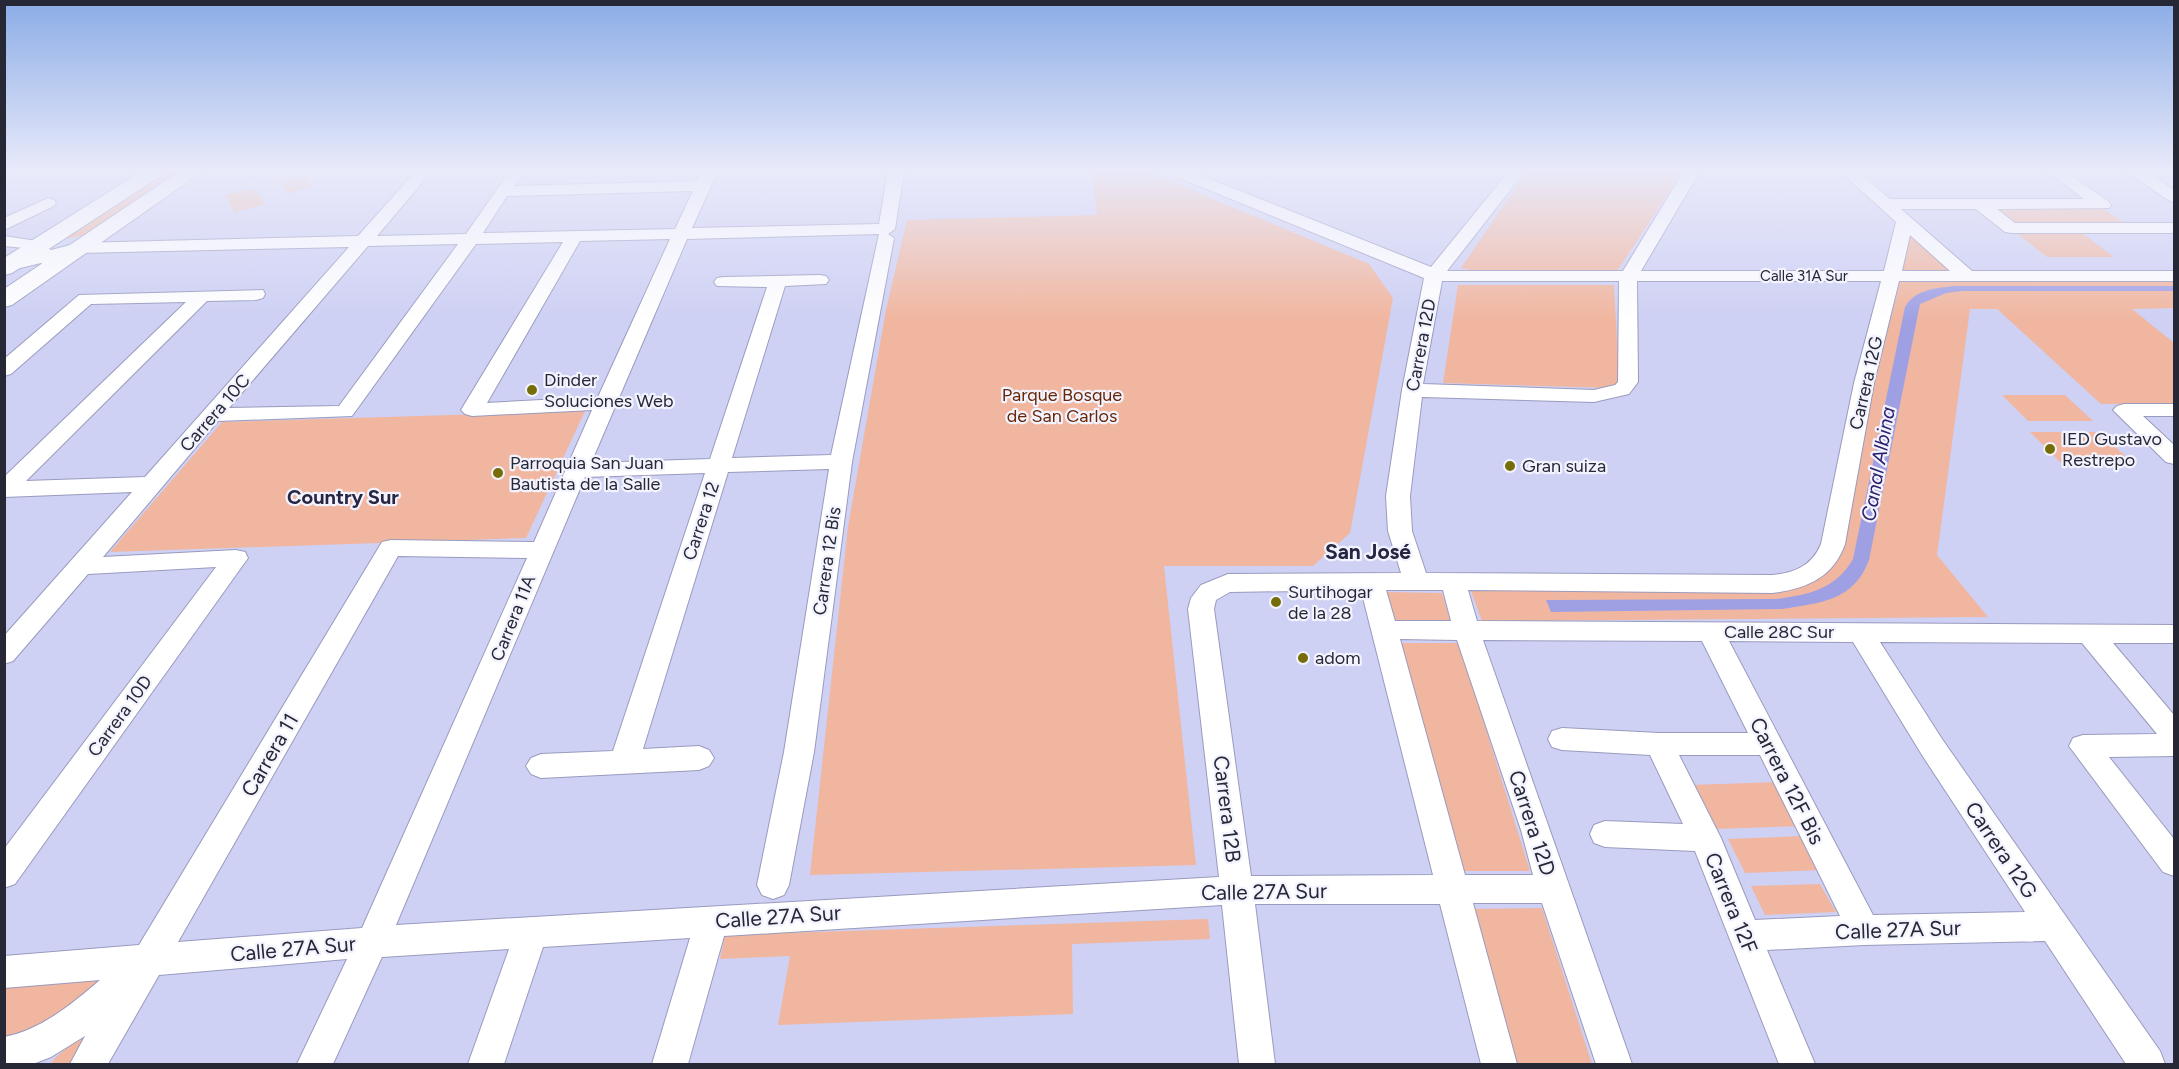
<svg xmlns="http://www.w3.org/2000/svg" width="2179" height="1069" font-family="Figtree,sans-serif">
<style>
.green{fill:#f1b69f}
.water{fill:#9fa0e3}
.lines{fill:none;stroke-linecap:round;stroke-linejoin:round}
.minor-casing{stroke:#999bbe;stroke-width:2}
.major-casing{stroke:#999bbe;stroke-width:2}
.minor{fill:#fff;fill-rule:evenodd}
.major{fill:#fff;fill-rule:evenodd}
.poi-dot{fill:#776d08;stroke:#f2f3fe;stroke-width:2}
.labels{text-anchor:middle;stroke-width:4.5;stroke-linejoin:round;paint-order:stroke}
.far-street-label{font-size:15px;fill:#272835;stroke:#f2f3fe}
.street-label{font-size:18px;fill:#272835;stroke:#f2f3fe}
.poi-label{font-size:18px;fill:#272835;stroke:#f2f3fe;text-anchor:start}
.park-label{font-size:18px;fill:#672606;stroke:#f2f3fe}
.water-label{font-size:20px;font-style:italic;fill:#2c216d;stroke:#f2f3fe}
.neighbourhood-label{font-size:20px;font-weight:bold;fill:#262642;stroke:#f2f3fe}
.quarter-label{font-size:21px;font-weight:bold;fill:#262642;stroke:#f2f3fe}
.near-street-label{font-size:21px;fill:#272835;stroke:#f2f3fe}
</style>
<rect width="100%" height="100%" fill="#ced0f4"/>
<g class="green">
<path d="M164 171H185L85 235 59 240Z"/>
<path d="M1092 171H1146L1369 264 1393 298 1350 533 1313 566H1164L1196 865 810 875 848 527 886 310 907 220 1097 215Z"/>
<path d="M1527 171H1683L1617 271 1500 276 1461 268Z"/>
<path d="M304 176 312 187 288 193 280 182Z"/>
<path d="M254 188 265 204 235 212 225 195Z"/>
<path d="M1988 206 2101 207 2127 225H2011Z"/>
<path d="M1910 230 1963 278 2174 279V308L2132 309 2174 343V404H2101L1997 309H1970L1937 555 1988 617 1482 621 1471 591 1783 590C1810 584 1823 580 1839 556L1864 426 1898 290Z"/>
<path d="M2014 231H2079L2114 257H2047Z"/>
<path d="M1458 285H1614L1619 380 1617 384 1609 388 1443 383Z"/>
<path d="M2002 395H2065L2093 421H2028Z"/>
<path d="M585 411 526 538 110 552 222 422Z"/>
<path d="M2030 432H2099L2134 464 2063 465Z"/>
<path d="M1385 592 1442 593 1451 623H1393Z"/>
<path d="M1398 643H1459L1530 871H1458Z"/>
<path d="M1777 782 1803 826 1715 829 1692 785Z"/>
<path d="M1802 836 1822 870 1745 873 1728 839Z"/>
<path d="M1820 884 1836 912 1765 915 1751 886Z"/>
<path d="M1542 908 1592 1064H1512L1470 909Z"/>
<path d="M1208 919 1210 939 1072 944 1073 1014 778 1025 790 956 720 959 725 935Z"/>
<path d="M115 974 82 1007 5 1042V982Z"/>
<path d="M124 998 82 1064H51L54 1059Z"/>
</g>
<path class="water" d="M1955 286H2174V291H1962L1946 293 1920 304 1869 560C1854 601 1820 603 1782 609L1551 612 1546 600 1776 599C1808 595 1836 589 1853 559L1905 307C1915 289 1937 288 1955 286Z"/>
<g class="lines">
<g class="minor-casing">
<g id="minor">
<path d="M416 171H432L377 236 466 234 510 171H526L514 186 697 181 702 171H718L692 228 879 224 888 171H904L895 229 888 234 894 238 852 462 814 752 789 885 784 895 773 899 762 895 757 885 784 752 829 469 728 472 643 749 699 746 709 750 714 758 709 766 699 770 541 778 531 774 526 766 531 758 541 754 613 751 705 473 585 477 396 925 1219 877 1188 609 1191 598 1201 585 1228 574 1401 573 1388 531 1386 496 1402 390 1424 278 1170 174 1168 171H1190L1431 267 1509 171H1525L1447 271H1623L1684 171H1700L1641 271H1884L1896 222 1840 171H1857L1890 199H2084L2047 171H2065L2108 201 2111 205 2109 208 1997 209 2015 223H2174V233H2011L2005 232 1976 209H1901L1972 271H2174V281H1899L1874 383 1845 544C1833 578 1806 589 1772 593L1468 590 1477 621 2174 625V643H2113L2174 715V756L2109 757 2174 839V876L2163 872 2069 746 2073 738 2083 735 2157 734 2082 643 1880 642 1942 739 2160 1051 2165 1064H2126L2045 941 1864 945 1767 950 1815 1064H1779L1695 851 1605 847 1594 843 1590 834 1594 825 1605 821 1683 824 1650 755 1562 750 1552 747 1548 739 1552 731 1562 728 1659 733H1748L1702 641 1483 640 1632 1064H1596L1542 903H1473L1517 1064H1481L1440 904H1255L1275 1064H1239L1222 905 724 936 688 1064H652L690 938 543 947 504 1064H468L509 949 382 957 333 1064H297L347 959 159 975 108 1064H70L85 1036 51 1057 33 1064H4V1037C41 1030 72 1004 100 980L4 988V956L139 945 382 542 391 540 534 542 592 410 472 416 465 414 461 410 563 242 476 244 352 416 218 421 103 557 236 550 245 552 248 558 15 884 4 888V849L216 567 88 574 13 661 4 664V636L132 492 4 497V477L186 302 91 304 11 374 4 376V359L79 295 263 290 265 294 263 298 256 300 207 301 26 481 145 477 349 247 78 253 57 259 55 266 49 267 41 263 4 272V261L35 254 24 248 4 246V236L37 241 51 250 78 243 358 236ZM693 191 675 229 483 233 507 196ZM879 234 831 455 732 458 785 286 826 284 829 280 826 276 820 275 723 277 717 278 714 282 717 286 767 287 710 459 591 463 687 239ZM1910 235 1950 271H1902ZM670 239 598 397 487 403 580 241ZM458 244 339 406 229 408 368 246ZM1442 281H1619L1618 382 1615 385 1594 390 1423 384ZM1637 281H1881L1854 383 1821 544C1812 566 1794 573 1772 575L1426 573 1412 531 1410 496 1422 397 1594 402 1629 394 1638 382ZM398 556 527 558 362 928 178 942ZM1361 590 1433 875 1251 876 1214 609 1216 600 1230 592ZM1386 590H1443L1451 621H1395ZM1400 639 1457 640 1521 830 1533 875H1465ZM1729 641 1853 642 1922 755 2025 912 1873 915ZM1679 755H1760L1840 916 1755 920 1721 838Z"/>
<path d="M2126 171H2145L2174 190V202L2168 200Z"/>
<path d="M48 198 54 200 56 203 54 206 4 230V218Z"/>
<path d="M2124 404H2174V416H2143L2174 445V464L2166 462 2117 414 2113 410 2117 406Z"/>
</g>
</g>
<g class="major-casing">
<g id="major">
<path d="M142 171H165L162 175 12 273 4 275V258Z"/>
<path d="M180 171H203L12 305 4 307V289Z"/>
</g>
</g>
<use href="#minor" class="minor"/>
<use href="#major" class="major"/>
</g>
<linearGradient id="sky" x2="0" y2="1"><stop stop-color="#8bace6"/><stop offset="0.53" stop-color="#e9eafa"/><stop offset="1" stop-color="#e9eafa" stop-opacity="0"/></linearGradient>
<rect width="2179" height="321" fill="url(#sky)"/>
<g class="poi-dot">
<circle cx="532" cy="390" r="6"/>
<circle cx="2050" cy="449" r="6"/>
<circle cx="1510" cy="466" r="6"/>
<circle cx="498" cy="473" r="6"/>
<circle cx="1276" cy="602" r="6"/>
<circle cx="1303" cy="658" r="6"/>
</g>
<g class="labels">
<g class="far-street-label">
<text x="1804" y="281">Calle 31A Sur</text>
</g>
<g class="street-label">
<text transform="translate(1421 345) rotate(-79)" y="6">Carrera 12D</text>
<text transform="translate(1866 383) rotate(-77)" y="6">Carrera 12G</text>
<text transform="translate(215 413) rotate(-49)" y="6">Carrera 10C</text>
<text transform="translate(701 521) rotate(-72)" y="6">Carrera 12</text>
<text transform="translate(827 561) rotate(-82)" y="6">Carrera 12 Bis</text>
<text transform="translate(513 618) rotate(-68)" y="6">Carrera 11A</text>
<text x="1779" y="638">Calle 28C Sur</text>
<text transform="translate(120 716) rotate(-54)" y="6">Carrera 10D</text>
</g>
<g class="poi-label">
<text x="544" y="386">Dinder<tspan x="544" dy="21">Soluciones Web</tspan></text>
<text x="2062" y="445">IED Gustavo<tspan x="2062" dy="21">Restrepo</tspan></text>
<text x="510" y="469">Parroquia San Juan<tspan x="510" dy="21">Bautista de la Salle</tspan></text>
<text x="1522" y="472">Gran suiza</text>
<text x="1288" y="598">Surtihogar<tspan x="1288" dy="21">de la 28</tspan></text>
<text x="1315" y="664">adom</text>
</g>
<g class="park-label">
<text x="1062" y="401">Parque Bosque<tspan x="1062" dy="21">de San Carlos</tspan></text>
</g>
<g class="water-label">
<text transform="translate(1878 464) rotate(-80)" y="7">Canal Albina</text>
</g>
<g class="neighbourhood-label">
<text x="343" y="504">Country Sur</text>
</g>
<g class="quarter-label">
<text x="1368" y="559">San José</text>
</g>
<g class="near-street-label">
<text transform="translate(270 755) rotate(-60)" y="7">Carrera 11</text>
<text transform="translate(1787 781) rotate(63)" y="7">Carrera 12F Bis</text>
<text transform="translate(1227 809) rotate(83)" y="7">Carrera 12B</text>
<text transform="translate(1532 823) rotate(72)" y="7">Carrera 12D</text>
<text transform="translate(2001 850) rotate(56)" y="7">Carrera 12G</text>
<text transform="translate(1264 892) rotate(-1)" y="7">Calle 27A Sur</text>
<text transform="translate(1731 903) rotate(68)" y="7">Carrera 12F</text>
<text transform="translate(778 917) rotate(-4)" y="7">Calle 27A Sur</text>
<text transform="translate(1898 930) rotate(-2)" y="7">Calle 27A Sur</text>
<text transform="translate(293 949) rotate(-5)" y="7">Calle 27A Sur</text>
</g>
</g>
<rect width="2179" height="1069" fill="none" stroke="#272835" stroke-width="12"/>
</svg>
